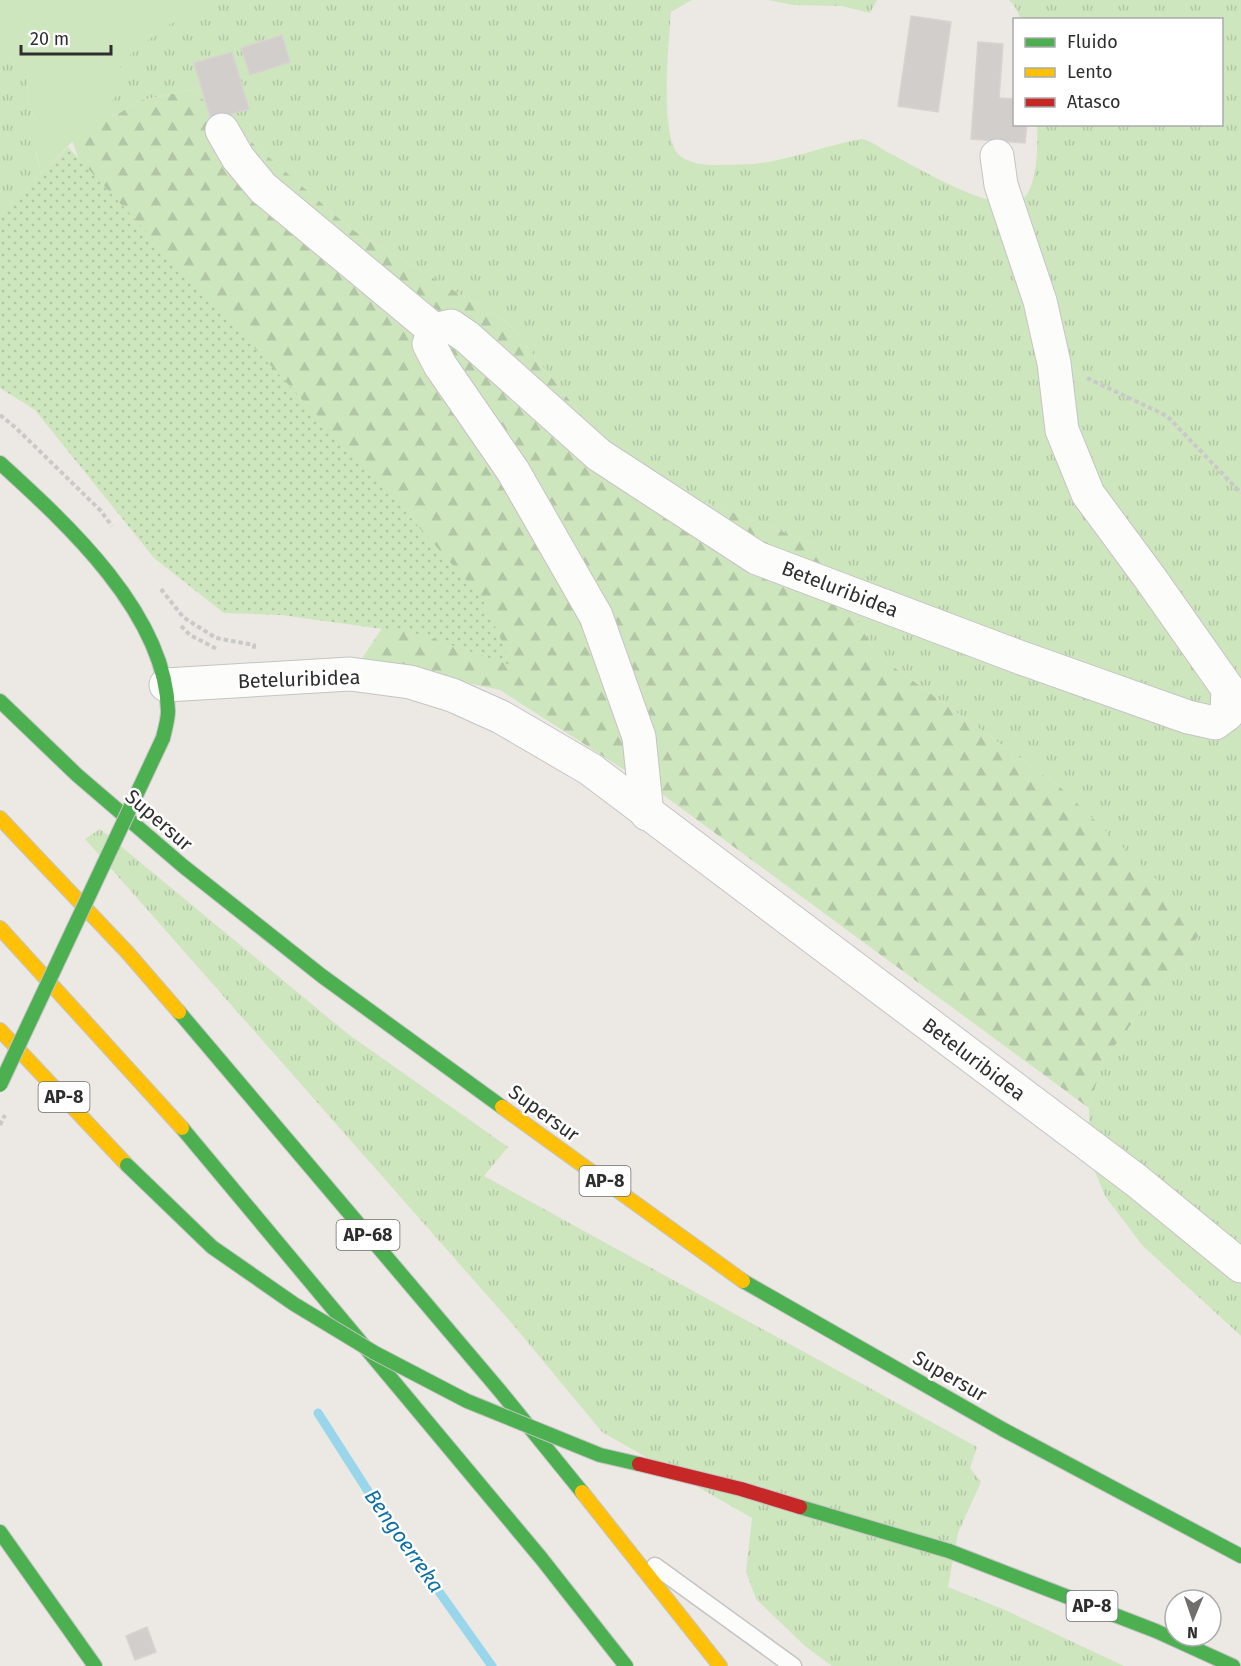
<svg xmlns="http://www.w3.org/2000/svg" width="1241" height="1666" font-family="'Fira Sans',sans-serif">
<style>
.grass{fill:url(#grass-tufts)}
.forest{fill:url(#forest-firs)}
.park{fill:url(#park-dots)}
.garden{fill:#cee6be}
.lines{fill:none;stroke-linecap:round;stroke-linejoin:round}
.stream{stroke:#99d6ec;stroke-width:9}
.building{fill:#d1cecb;stroke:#d7d4d0;stroke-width:1.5}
.lane-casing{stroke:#c5c4c5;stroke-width:19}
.street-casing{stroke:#c5c4c5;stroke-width:35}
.fast-casing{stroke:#c5c4c5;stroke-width:16}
.slow-casing{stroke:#c5c4c5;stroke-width:16}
.path{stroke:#c9c9c8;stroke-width:4;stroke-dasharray:4.5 3;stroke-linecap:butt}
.lane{stroke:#fcfcfb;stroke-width:16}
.street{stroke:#fcfcfb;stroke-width:33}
.fast{stroke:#4caf50;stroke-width:14}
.slow{stroke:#ffc107;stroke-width:14}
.fast-bridge-casing{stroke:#c5c4c5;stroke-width:16;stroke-linecap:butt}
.jam-bridge-casing{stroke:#c5c4c5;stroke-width:16;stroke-linecap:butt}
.path-bridge{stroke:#c9c9c8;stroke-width:4;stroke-dasharray:4.5 3;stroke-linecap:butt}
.fast-bridge{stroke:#4caf50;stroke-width:14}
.jam-bridge{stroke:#c62828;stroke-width:14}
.labels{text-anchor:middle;stroke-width:5;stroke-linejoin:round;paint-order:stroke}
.shield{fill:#fff;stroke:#6d6d6d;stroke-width:1.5}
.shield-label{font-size:18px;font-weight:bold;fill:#2e2e2e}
.street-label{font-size:20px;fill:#2e2e2e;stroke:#fff}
.water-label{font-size:21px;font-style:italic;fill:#0d6fa3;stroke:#fff}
</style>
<defs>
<pattern id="grass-tufts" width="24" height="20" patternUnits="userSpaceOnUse" patternTransform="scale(1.5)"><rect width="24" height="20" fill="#cee6be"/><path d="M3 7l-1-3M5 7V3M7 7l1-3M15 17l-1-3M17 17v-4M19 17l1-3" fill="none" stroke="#b1c6a4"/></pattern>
<pattern id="forest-firs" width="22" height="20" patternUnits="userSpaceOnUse" patternTransform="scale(1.5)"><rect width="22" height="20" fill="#cee6be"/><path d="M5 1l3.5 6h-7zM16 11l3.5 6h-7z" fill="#b1c6a4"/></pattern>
<pattern id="park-dots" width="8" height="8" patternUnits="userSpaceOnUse" patternTransform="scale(1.5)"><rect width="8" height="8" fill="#cee6be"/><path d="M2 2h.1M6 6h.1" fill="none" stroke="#b1c6a4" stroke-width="1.8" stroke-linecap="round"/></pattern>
</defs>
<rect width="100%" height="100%" fill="#ece8e4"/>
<g class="grass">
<path d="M48 0H692L671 12C669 41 659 135 679 155 689 164 706 165 718 165 738 165 757 165 777 160 799 156 821 148 843 143 849 142 855 140 861 139 869 139 882 149 889 153 917 167 990 212 1019 201 1038 194 1038 142 1037 125L1222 124V20L1021 19 1015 7 1009 0H1241V1336L1142 1245 1105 1196 1089 1157V1108L1103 1061 1200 934 1060 787 877 655 812 543 672 489 614 456 508 323 351 229 192 90 142 100 116 115 76 84Z"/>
<path d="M768 0H877L870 13 842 6 794 5Z"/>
<path d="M0 51 12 60 29 68 27 93 30 107 39 125 36 154 41 174 0 215Z"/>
<path d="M100 829 348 1034 508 1147 484 1176 977 1447 970 1468 981 1482 958 1533 948 1587 1005 1610 1124 1666H832L805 1646 756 1599 746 1572 752 1518 602 1432 515 1327 85 839Z"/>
</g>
<path class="forest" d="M36 38 76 84 116 115 142 100 192 90 351 229 508 323 614 456 672 489 812 543 877 655 1060 787 1174 896 1200 934 1103 1061 1089 1108 662 794 500 690 361 660 388 619 92 197Z"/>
<path class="park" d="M68 147 386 490 482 598 513 666 419 634 281 615 224 613 154 558 35 410 0 388V215Z"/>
<path class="garden" d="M0 0H229L204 9 164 27 119 64 126 86 41 174 32 134 39 125 30 107 27 93 29 68 12 60 0 51Z"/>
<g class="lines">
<path class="stream" d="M318 1413 373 1499 492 1666"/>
</g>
<g class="building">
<path d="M911 16 951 22 938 112 898 106Z"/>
<path d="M282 35 290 62 250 75 241 48Z"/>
<path d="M978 42 1003 44 999 98 1014 99V124H1027L1025 143 971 139Z"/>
<path d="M232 52 249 109 211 120 194 63Z"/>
<path d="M147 1627 156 1652 135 1660 126 1636Z"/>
</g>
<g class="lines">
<g class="lane-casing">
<path id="lane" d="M655 1566 793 1666"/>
</g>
<g class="street-casing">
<g id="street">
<path d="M222 130 238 158 263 188 434 330"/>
<path d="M166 685 350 674 410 682 452 695 501 717 590 769 1137 1181 1241 1266"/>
<path d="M647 814 639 737 596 616 513 471 440 365 429 344 434 330 451 326 467 337 599 455 757 558 1019 657 1188 717 1215 723 1227 714 1228 689 1150 578 1088 494 1062 430 1054 363 1040 301 1001 185 997 156"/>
</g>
</g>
<g class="fast-casing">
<g id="fast">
<path d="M0 463C67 524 166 614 168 711 168 720 165 729 163 738"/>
<path d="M0 701 77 775 183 866 322 976 502 1107"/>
<path d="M179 1012 500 1391 582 1492"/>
<path d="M182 1128 541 1558 626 1666"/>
<path d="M743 1281 1004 1430 1241 1556"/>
<path d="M0 1532 95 1666"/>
<path d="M949 1551 1156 1631 1233 1666"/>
</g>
</g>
<g class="slow-casing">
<g id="slow">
<path d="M0 818 127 952 179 1012"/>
<path d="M0 928 182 1128"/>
<path d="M0 1030 127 1165"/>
<path d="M502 1107 743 1281"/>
<path d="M582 1492 720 1666"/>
</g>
</g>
<g class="path">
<path d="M1087 378 1167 416 1241 493"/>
<path d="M0 415 16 428 100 510 112 526"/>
<path d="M161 589 183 617 216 638 254 645V650"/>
<path d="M181 626 190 635 217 649"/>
</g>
<use href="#lane" class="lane"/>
<use href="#street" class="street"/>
<use href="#fast" class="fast"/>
<use href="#slow" class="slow"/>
<g class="fast-bridge-casing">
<g id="fast-bridge">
<path d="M0 1085 163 738"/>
<path d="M127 1165 212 1247 294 1304 375 1353 467 1401 600 1455 639 1464"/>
<path d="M800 1507 949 1551"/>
</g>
</g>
<g class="jam-bridge-casing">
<path id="jam-bridge" d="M639 1464 741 1489 800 1507"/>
</g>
<path class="path-bridge" d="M0 1125 5 1115"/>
<use href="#fast-bridge" class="fast-bridge"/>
<use href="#jam-bridge" class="jam-bridge"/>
</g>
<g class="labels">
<g class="shield">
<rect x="38.5" y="1082" width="51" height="30" rx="4.5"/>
<rect x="579.5" y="1166" width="51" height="30" rx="4.5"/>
<rect x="336.5" y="1220" width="63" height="30" rx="4.5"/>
<rect x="1066.5" y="1591" width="51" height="30" rx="4.5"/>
</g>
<g class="shield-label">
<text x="64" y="1103">AP-8</text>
<text x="605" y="1187">AP-8</text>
<text x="368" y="1241">AP-68</text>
<text x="1092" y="1612">AP-8</text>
</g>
<g class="street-label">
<text transform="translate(840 589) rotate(21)" y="7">Beteluribidea</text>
<text transform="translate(299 679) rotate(-2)" y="7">Beteluribidea</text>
<text transform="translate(159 820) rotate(41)" y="7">Supersur</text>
<text transform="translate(974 1059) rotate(37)" y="7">Beteluribidea</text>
<text transform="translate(544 1113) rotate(36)" y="7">Supersur</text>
<text transform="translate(950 1376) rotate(30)" y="7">Supersur</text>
</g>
<g class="water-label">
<text transform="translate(404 1541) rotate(55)" y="7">Bengoerreka</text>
</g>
</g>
<rect x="1013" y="18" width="210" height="108" fill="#ffffff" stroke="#ababab" stroke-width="1.5"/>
<rect x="1025" y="38" width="30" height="9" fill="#4caf50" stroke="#ababab" stroke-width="1.5"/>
<text x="1067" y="48" font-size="18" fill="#2e2e2e">Fluido</text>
<rect x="1025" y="68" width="30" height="9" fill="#ffc107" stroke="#ababab" stroke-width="1.5"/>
<text x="1067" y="78" font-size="18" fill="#2e2e2e">Lento</text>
<rect x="1025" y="98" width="30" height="9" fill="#c62828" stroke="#ababab" stroke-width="1.5"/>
<text x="1067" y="108" font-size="18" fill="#2e2e2e">Atasco</text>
<g transform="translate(1193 1618) rotate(182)"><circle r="28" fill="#ffffff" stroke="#ababab" stroke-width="1.5"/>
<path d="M0-4.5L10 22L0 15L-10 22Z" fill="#706f6e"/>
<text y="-9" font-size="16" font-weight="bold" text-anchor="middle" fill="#2e2e2e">N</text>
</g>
<path d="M21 45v9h90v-9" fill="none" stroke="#2e2e2e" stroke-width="3"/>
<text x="30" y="45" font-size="18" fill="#2e2e2e" stroke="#ffffff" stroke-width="4.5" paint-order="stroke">20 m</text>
</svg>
